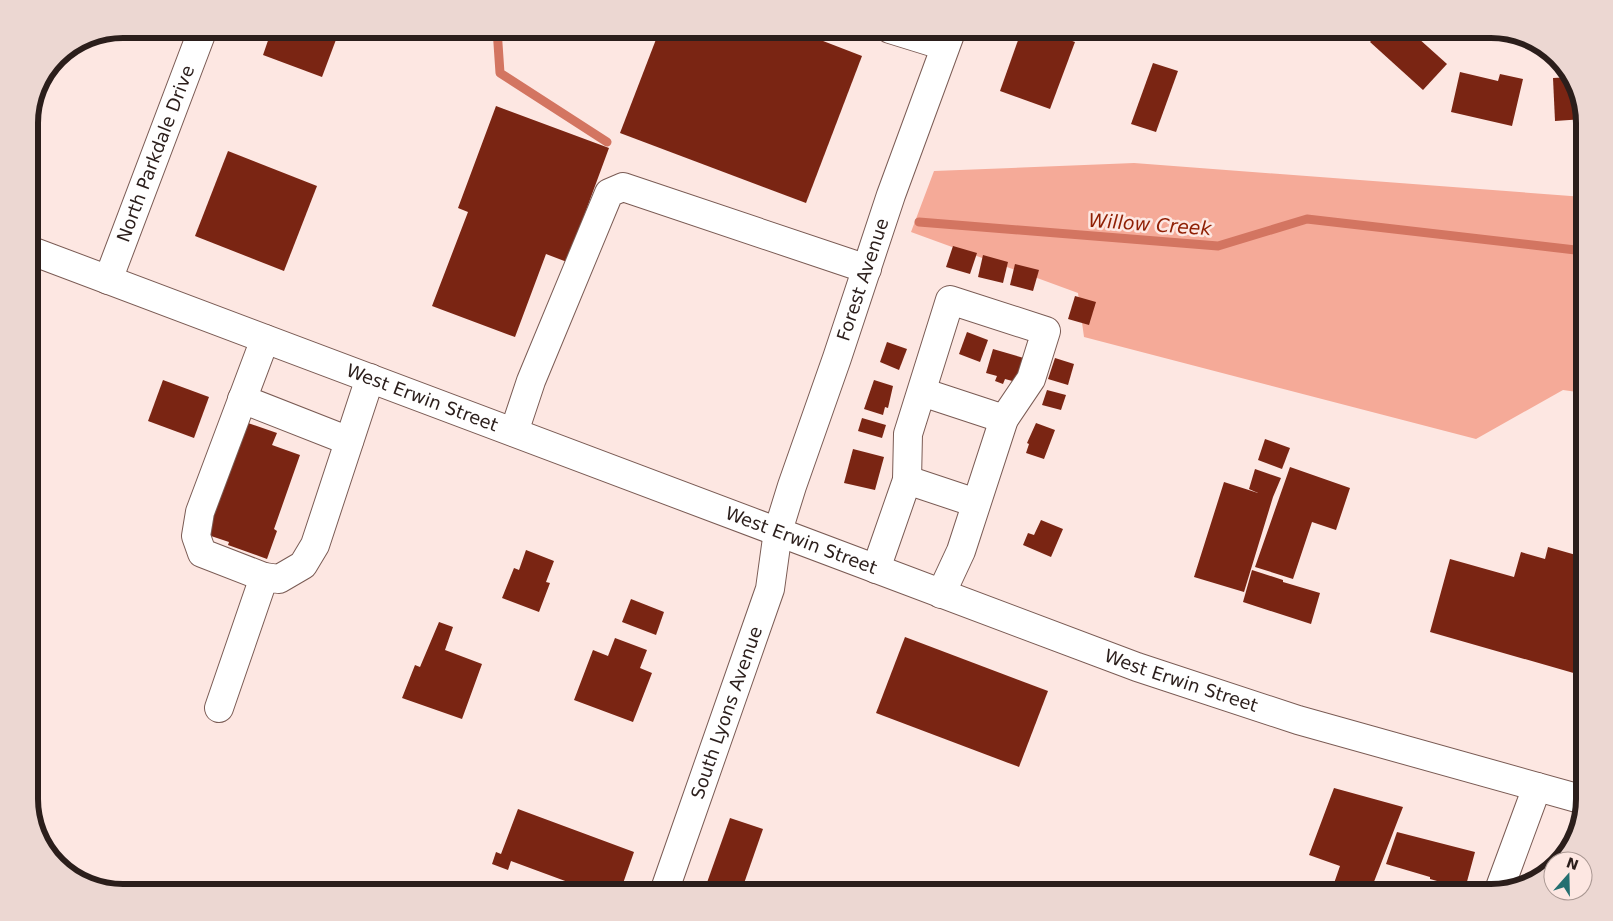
<svg xmlns="http://www.w3.org/2000/svg" width="1613" height="921" font-family="'DejaVu Sans',sans-serif">
<style>
.green{fill:#f5aa98}
.lines{fill:none;stroke-linecap:round;stroke-linejoin:round}
.stream{stroke:#d37561;stroke-width:9}
.building{fill:#7a2513}
.minor-casing{stroke:#7a5b54;stroke-width:30}
.major-casing{stroke:#7a5b54;stroke-width:30}
.minor{stroke:#fff;stroke-width:28}
.major{stroke:#fff;stroke-width:28}
.labels{text-anchor:middle;stroke-width:5;stroke-linejoin:round;paint-order:stroke}
.street-label{font-size:18px;fill:#2b1e1b;stroke:#fde7e2}
.water-label{font-size:19px;font-style:italic;fill:#8f1f04;stroke:#fde7e2}
.rim{fill:none;stroke:#2b1e1b;stroke-width:6}
</style>
<rect width="100%" height="100%" fill="#fde7e2"/>
<path class="green" d="M1134 163 1584 197V393L1563 390 1476 439 1084 337 1078 293 911 232 934 171Z"/>
<g class="lines">
<g class="stream">
<path d="M497 29 500 73 607 142"/>
<path d="M919 222 1218 246 1307 219 1584 251"/>
</g>
</g>
<g class="building">
<path d="M272 29H340L322 77 263 55Z"/>
<path d="M660 29H792L862 56 806 203 620 133Z"/>
<path d="M1022 29H1039L1075 42 1050 109 1000 91Z"/>
<path d="M1382 29H1408L1447 64 1423 90 1370 42Z"/>
<path d="M1153 63 1178 71 1156 132 1131 124Z"/>
<path d="M1460 72 1498 81 1500 74 1523 79 1512 126 1451 112Z"/>
<path d="M1572 77 1584 119 1555 121 1553 78Z"/>
<path d="M496 106 609 148 567 262 546 254 515 337 432 306 468 212 458 208Z"/>
<path d="M228 151 317 186 284 271 195 236Z"/>
<path d="M953 246 977 253 970 274 946 267Z"/>
<path d="M983 255 1008 262 1003 283 978 277Z"/>
<path d="M1015 264 1039 270 1033 291 1010 285Z"/>
<path d="M1075 296 1096 302 1089 325 1068 319Z"/>
<path d="M967 332 988 340 980 362 959 354Z"/>
<path d="M887 342 907 349 899 370 880 362Z"/>
<path d="M993 349 1027 359 1020 383 1005 379 1003 384 995 381 997 376 986 373Z"/>
<path d="M1055 358 1074 364 1068 385 1048 379Z"/>
<path d="M163 380 209 397 194 438 148 421Z"/>
<path d="M874 380 893 386 888 408 885 407 883 415 864 409Z"/>
<path d="M1047 390 1066 395 1061 410 1042 405Z"/>
<path d="M862 418 886 425 882 438 858 431Z"/>
<path d="M245 422 277 433 272 445 300 455 274 529 277 531 267 559 228 545 229 542 205 534Z"/>
<path d="M1036 423 1055 430 1044 459 1026 453 1029 444 1027 443Z"/>
<path d="M1265 439 1290 448 1282 469 1258 460Z"/>
<path d="M853 449 884 457 875 490 844 483Z"/>
<path d="M1290 467 1350 488 1336 530 1312 522 1293 579 1255 567Z"/>
<path d="M1255 469 1281 478 1273 497 1244 592 1194 577 1224 482 1258 493 1249 489Z"/>
<path d="M1041 520 1063 529 1051 557 1023 545 1028 533 1034 535Z"/>
<path d="M1548 547 1576 555 1579 547 1584 549V676L1430 632 1450 559 1514 577 1521 552 1545 559Z"/>
<path d="M526 550 554 561 546 582 550 583 539 612 502 598 514 568 519 570Z"/>
<path d="M1252 570 1283 580V582L1320 593 1311 624 1243 602Z"/>
<path d="M631 599 664 612 656 635 622 622Z"/>
<path d="M439 622 453 627 445 650 482 664 462 719 402 698 415 665 420 667Z"/>
<path d="M905 637 1048 691 1019 767 876 713Z"/>
<path d="M615 638 647 650 640 668 652 673 633 722 574 700 593 650 608 656Z"/>
<path d="M1334 788 1403 807 1370 892H1331L1340 866 1309 855Z"/>
<path d="M518 809 634 852 620 892H595L511 861 508 870 492 864 496 852 501 854Z"/>
<path d="M730 818 763 829 741 892H706L704 891Z"/>
<path d="M1397 832 1475 852 1465 889 1430 879V877L1386 864Z"/>
<path d="M990 882 1017 892H986Z"/>
<path d="M792 884 813 892H789Z"/>
</g>
<g class="lines">
<g class="minor-casing">
<g id="minor">
<path d="M890 29 945 46"/>
<path id="s1" d="M108 280 203 29"/>
<path d="M922 392 1004 419"/>
<path d="M242 399 349 441"/>
<path d="M514 432 531 381 609 193 623 187 867 269"/>
<path d="M907 480 976 503"/>
<path d="M876 569 907 480 908 434 950 300 1046 331 1031 379 1004 419 961 551 941 594"/>
<path d="M264 577 202 553 196 536 200 512 265 339"/>
<path d="M219 708 264 577 279 579 303 565 315 545 370 378"/>
<path d="M1499 890 1537 787"/>
<path id="s2" d="M664 892 770 589 778 531 792 486 837 358 891 195 952 29"/>
</g>
</g>
<g class="major-casing">
<g id="major">
<path id="s3" d="M29 250 1137 667 1298 720 1584 800"/>
</g>
</g>
<use href="#minor" class="minor"/>
<use href="#major" class="major"/>
</g>
<g class="labels">
<g class="street-label">
<text dy="6" stroke="none"><textPath href="#s1" startOffset="135">North Parkdale Drive</textPath></text>
<text dy="6" stroke="none"><textPath href="#s2" startOffset="645">Forest Avenue</textPath></text>
<text dy="6" stroke="none"><textPath href="#s3" startOffset="420">West Erwin Street</textPath></text>
<text dy="6" stroke="none"><textPath href="#s3" startOffset="825">West Erwin Street</textPath></text>
<text dy="6" stroke="none"><textPath href="#s3" startOffset="1230">West Erwin Street</textPath></text>
<text dy="6" stroke="none"><textPath href="#s2" startOffset="190">South Lyons Avenue</textPath></text>
</g>
<g class="water-label">
<text transform="translate(1150 224) rotate(4)" y="7">Willow Creek</text>
</g>
</g>
<path d="M0 0H1613V921H0ZM123 38H1491A85 85 0 0 1 1576 123V799A85 85 0 0 1 1491 884H123A85 85 0 0 1 38 799V123A85 85 0 0 1 123 38Z" fill="#ecd7d2" fill-rule="evenodd"/>
<path class="rim" d="M123 38H1491A85 85 0 0 1 1576 123V799A85 85 0 0 1 1491 884H123A85 85 0 0 1 38 799V123A85 85 0 0 1 123 38Z"/>
<g transform="translate(1568 876) rotate(20)"><circle r="24" fill="#fde7e2" stroke="#a99792"/>
<path d="M0-4L9 19L0 12L-9 19Z" fill="#246f70"/>
<text y="-8" font-size="14" font-weight="bold" text-anchor="middle" fill="#2b1e1b">N</text>
</g>
</svg>
